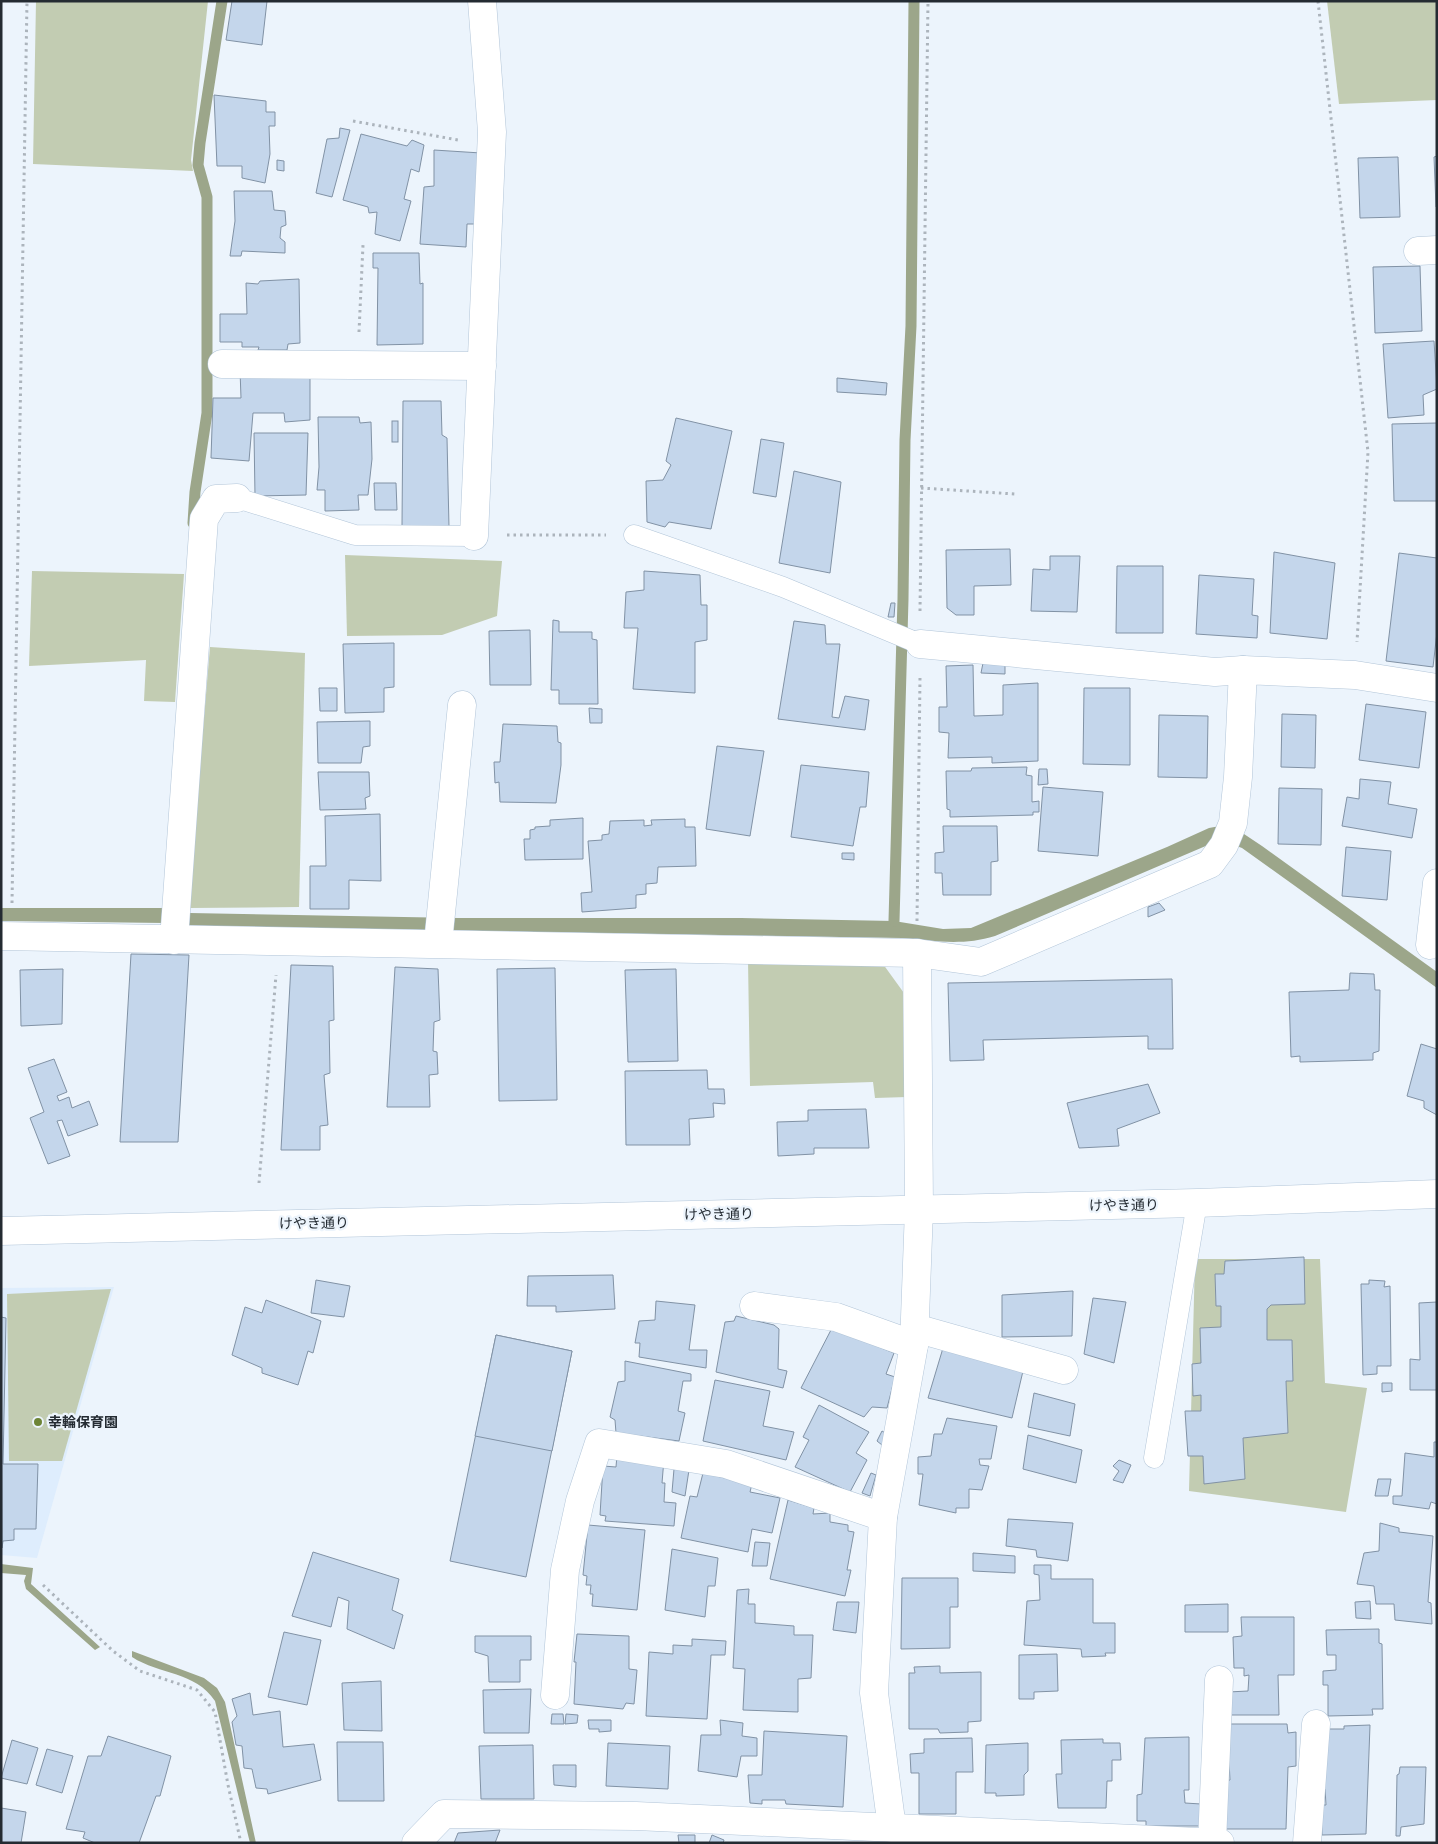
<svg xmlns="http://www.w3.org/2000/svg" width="1438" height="1844" font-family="'PT Sans Narrow','Noto Sans JP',sans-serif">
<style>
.built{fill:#deedfd}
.green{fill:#c2ccb2}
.water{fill:#9ca68a}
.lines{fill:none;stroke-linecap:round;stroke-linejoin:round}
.stream{stroke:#9ca68a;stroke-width:11}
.building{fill:#c4d6eb;stroke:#8192a5}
.lane-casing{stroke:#b2c5d8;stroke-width:21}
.street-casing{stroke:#b2c5d8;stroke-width:29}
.secondary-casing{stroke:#b2c5d8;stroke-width:29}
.path{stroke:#acb4bc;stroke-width:3;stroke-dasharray:2.5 4;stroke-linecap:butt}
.lane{stroke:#fff;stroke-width:20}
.street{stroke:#fff;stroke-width:28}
.secondary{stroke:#fff;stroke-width:28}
.poi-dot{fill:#6d8436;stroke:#ecf4fc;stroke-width:2}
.labels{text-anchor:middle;stroke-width:4.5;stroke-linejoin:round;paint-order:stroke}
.street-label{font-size:14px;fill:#242b32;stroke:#ecf4fc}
.poi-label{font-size:14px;font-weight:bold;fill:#242b32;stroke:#ecf4fc;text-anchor:start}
</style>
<rect width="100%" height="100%" fill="#ecf4fc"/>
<path class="built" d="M114 1287 37 1558 1 1555V1288Z"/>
<g class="green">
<path d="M36 1H208L191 160 193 171 33 164Z"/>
<path d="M1327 1H1437V100L1339 104Z"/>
<path d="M345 555 502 561 497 616 442 635 347 636Z"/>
<path d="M32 571 184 574 175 702 144 701 146 660 29 666Z"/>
<path d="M210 647 305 653 299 907 188 908Z"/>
<path d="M748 960 883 964 909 1000 907 1097 875 1098 873 1082 750 1086Z"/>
<path d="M1195 1259H1320L1325 1383 1367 1388 1346 1512 1189 1491Z"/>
<path d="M111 1289 62 1461H9L7 1294Z"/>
</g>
<g class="water">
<path d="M1220 826 1241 832 1262 846 1437 972V988L1242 848 1226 842 1208 845 995 936C963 946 934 941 902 938L187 926 165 923 1 921V908H165L190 913 458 918H741L894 921 943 929 971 928 1167 847 1209 828Z"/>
<path d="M1 1564 33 1568 31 1584 100 1647 95 1650 26 1589 24 1581 26 1575 1 1573Z"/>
<path d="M132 1651 204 1678 217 1688 225 1702 256 1843H250L215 1701C195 1671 160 1675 132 1657Z"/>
</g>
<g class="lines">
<g class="stream">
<path d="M193 523 195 492 207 413V197L198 165 200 143 222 1"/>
<path d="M894 921 903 599 905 440 911 326 914 1"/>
</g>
</g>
<g class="building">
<path d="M232 1H267L262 45 226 40Z"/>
<path d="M214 95 266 101V112H275V126H269L270 154 265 183 242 178V166H217Z"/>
<path d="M340 128 350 130 332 197 316 193 327 139 339 138Z"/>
<path d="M361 134 407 146 412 140 424 145 419 172 411 169 404 199 411 201 400 241 375 234 377 212 369 213 368 207 343 200Z"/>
<path d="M434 150 481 153 480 224H467L466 247 420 244 424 187 434 186Z"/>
<path d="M1437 156V207H1436L1434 157Z"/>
<path d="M1398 157 1400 217 1360 218 1358 158Z"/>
<path d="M277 160 284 161V171L277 170Z"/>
<path d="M234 191H272L274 210 285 211 286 225 281 227 280 238 285 242V253L242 251 241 256H230L235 221Z"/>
<path d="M373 253H419L420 284 423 283V344L377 345 378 268H373Z"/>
<path d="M1420 266 1422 331 1375 333 1373 267Z"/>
<path d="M299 279 300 343 288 344 287 350H258L259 347H242V342H220V314H247L246 283 258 284 260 281Z"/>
<path d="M1434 341 1437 389 1423 395 1424 415 1388 418 1383 344Z"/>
<path d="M240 370 310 374V420L285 422 284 413H253L249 461 211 458 213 398H241Z"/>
<path d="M837 378 887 383 886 395 837 392Z"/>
<path d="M403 401H441L442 435 447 438 449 527 402 526Z"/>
<path d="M318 417H359L360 423 371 422 372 459 368 495H358L359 510 325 511V490H317L319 467Z"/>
<path d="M676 418 732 431 711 529 669 522 665 527 647 522 646 481 663 480 671 465 666 461Z"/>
<rect x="392" y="421" width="6" height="21"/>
<path d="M1437 423V501H1394L1392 424Z"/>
<path d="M254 433H308L306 495 255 496Z"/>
<path d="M761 439 784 443 776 497 753 493Z"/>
<path d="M794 471 841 482 830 573 779 563Z"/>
<path d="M374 483H396L397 510H375Z"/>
<path d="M1010 549 1011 585 974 586V615H956L947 608 946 550Z"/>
<path d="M1274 552 1335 563 1327 639 1270 633Z"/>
<path d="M1399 553 1437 558V632L1433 667 1386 661Z"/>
<path d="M1050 556H1080L1077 612 1031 611 1033 569 1050 570Z"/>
<path d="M1117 566H1163V633H1116Z"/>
<path d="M644 571 700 575 701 605H707V640L695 642V693L633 689 638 628H624L626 592 644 590Z"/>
<path d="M1199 575 1254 579 1252 615 1258 616 1257 638 1196 634Z"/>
<path d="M891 603H895L894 617H888Z"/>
<path d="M553 620 559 621V632H592V639L597 640 598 704H559V690H551Z"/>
<path d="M794 621 825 625 826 644H840L832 717 839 718 845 696 869 700 865 730 778 719Z"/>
<path d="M530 630 531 685H490L489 631Z"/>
<path d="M394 643V687L384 688V712L345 713 343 644Z"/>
<path d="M983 663H1005V674L981 673Z"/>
<path d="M973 665 974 716 1003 715V685L1038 683V761L992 763V757L948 758 949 733 939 732V707H947L946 666Z"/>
<path d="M319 688H337V711H320Z"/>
<path d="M1084 688H1130V765L1083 764Z"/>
<path d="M1366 704 1426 712 1419 768 1359 760Z"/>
<path d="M589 708 602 709V723H590Z"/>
<path d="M1282 714 1316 715 1315 768 1281 767Z"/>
<path d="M1159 715 1208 716 1207 778 1158 777Z"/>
<path d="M370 721V746L363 747 361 763H318L317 722Z"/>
<path d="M503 724 557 726 558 742 561 743V765L556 803 500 802 499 782 495 783 494 762H500Z"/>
<path d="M717 746 764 751 750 836 706 829Z"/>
<path d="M801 765 869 772 866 807H860L853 846 791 837Z"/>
<path d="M1027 767 1026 775 1032 776V802L1039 801V812H1033V815L950 817V810L947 809 946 771H971L972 768Z"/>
<path d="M1039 769H1047L1048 784 1038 785Z"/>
<path d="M318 772H369L370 796 365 798 366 809 320 810Z"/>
<path d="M1360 779 1391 782 1388 804 1417 809 1412 838 1342 826 1347 797 1359 799Z"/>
<path d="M1043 787 1103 792 1098 856 1038 851Z"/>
<path d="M1279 788 1322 789 1321 845 1278 844Z"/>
<path d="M380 814 381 881 349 880V909H310V866H326L325 816Z"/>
<path d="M583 818V859L525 860 524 839H530V830L535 829V827L550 826V820Z"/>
<path d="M685 819V827H695L696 866 658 867 657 883 646 884V894L636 895V908L582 912 581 893 592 892 588 841 602 840V835L609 834 610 821 644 820V826L652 825 651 820Z"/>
<path d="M943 826H997L998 861 991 862V895H943L942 873H935V853L944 852Z"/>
<path d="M1346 847 1391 851 1387 900 1342 896Z"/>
<path d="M842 853H854V860L842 859Z"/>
<path d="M1159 903 1165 910 1148 917V907Z"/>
<path d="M131 954 189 955 178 1142H120Z"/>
<path d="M291 965 333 966 334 1020 329 1021 330 1073 324 1075 328 1125 320 1126V1150H281Z"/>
<path d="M395 967 438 969 440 1020 434 1022 433 1051 437 1052 438 1074 429 1075 430 1107H387Z"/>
<path d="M555 968 557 1100 499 1101 497 969Z"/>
<path d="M63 969 62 1024 21 1026 20 970Z"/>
<path d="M676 969 678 1061 628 1062 625 970Z"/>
<path d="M1350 973 1374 974 1375 990H1380L1379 1051 1373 1053V1060L1300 1062V1056L1291 1057 1289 992 1349 990Z"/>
<path d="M1172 979 1173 1049H1148V1036L983 1040 984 1060 950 1061 948 983Z"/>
<path d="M1421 1044 1437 1049V1115L1424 1108V1101L1407 1096Z"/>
<path d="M54 1059 67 1092 57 1096 59 1101 69 1097 72 1108 89 1101 98 1125 68 1136 62 1120 57 1121 70 1156 48 1164 30 1118 44 1112 28 1068Z"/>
<path d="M707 1070 708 1089H724L725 1104 713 1103 714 1117 689 1119 690 1145H626L625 1071Z"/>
<path d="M1148 1084 1160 1113 1117 1129 1119 1146 1079 1148 1067 1103Z"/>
<path d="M866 1109 869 1148H814V1154L778 1156 777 1122 808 1121V1110Z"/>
<path d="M1304 1257 1305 1304 1271 1305 1267 1309V1340H1292L1293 1381H1286L1288 1433 1243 1438 1245 1479 1204 1484 1203 1456H1188L1185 1411H1201V1395L1193 1396 1192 1364 1201 1363 1200 1328 1221 1327V1306H1216L1215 1274H1224L1225 1261Z"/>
<path d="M613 1275 615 1309 556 1312V1306H527L528 1276Z"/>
<path d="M316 1280 350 1286 344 1317 311 1313Z"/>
<path d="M1369 1280 1385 1281 1384 1287 1390 1286 1391 1366H1377V1374L1363 1375 1361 1284H1369Z"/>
<path d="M1073 1291 1072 1336 1002 1337V1295Z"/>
<path d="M1093 1298 1126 1302 1114 1363 1084 1354Z"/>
<path d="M266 1300 321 1321 313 1353 308 1351 298 1385 262 1373V1368L232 1355 245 1307 262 1313Z"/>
<path d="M656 1301 695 1305 689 1350H707L706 1368 639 1357 640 1343H635L639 1321 655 1320Z"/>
<path d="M1437 1302V1390H1410V1359L1420 1360 1419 1303Z"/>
<path d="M736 1316 774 1325 779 1329 778 1369 787 1371 783 1388 716 1372 725 1322 734 1321Z"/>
<path d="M1 1317 6 1318 3 1464H38L36 1529H14V1540L3 1541 2 1548Z"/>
<path d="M832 1328 894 1353 886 1374 895 1377 887 1408 872 1407 864 1417 801 1388Z"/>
<path d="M496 1335 572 1351 526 1577 450 1561Z"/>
<path d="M496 1335 572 1351 552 1451 475 1436Z"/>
<path d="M943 1348 1023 1371 1012 1418 928 1398Z"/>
<path d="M625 1361 691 1374V1381H683L678 1411 685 1413 679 1441 616 1433 615 1420 610 1417 618 1382 625 1381Z"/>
<path d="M715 1380 770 1391 763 1426 794 1432 786 1460 703 1441Z"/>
<path d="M1382 1383H1392V1391L1382 1392Z"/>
<path d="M1034 1393 1075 1404 1070 1436 1028 1427Z"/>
<path d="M819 1405 869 1432 856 1453 867 1460 850 1492 795 1467 809 1440 803 1437Z"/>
<path d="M947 1418 997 1426 991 1459H979L980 1465 989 1466 982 1490 969 1489V1508H956V1513L919 1505 923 1474H918V1457L931 1456 934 1434H942Z"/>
<path d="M882 1431 889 1435 882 1445 877 1441Z"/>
<path d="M1028 1435 1082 1450 1076 1483 1023 1469Z"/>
<path d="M1434 1442H1437V1504L1431 1502 1429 1509 1393 1504V1496H1402L1405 1453 1434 1457Z"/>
<path d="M617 1455 664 1459 662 1483H665L664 1502 676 1503 674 1526 605 1521 606 1516 600 1515 603 1466 616 1467Z"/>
<path d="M1119 1460 1131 1465 1123 1483 1113 1480 1119 1471 1113 1466Z"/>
<path d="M674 1469 689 1470 685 1496 672 1492Z"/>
<path d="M703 1473 752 1484 750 1492 780 1498 772 1533 752 1529 748 1552 681 1538 690 1496 697 1497Z"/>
<path d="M871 1473 876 1475 870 1496 862 1493Z"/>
<path d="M1378 1479H1391L1388 1496H1375Z"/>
<path d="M788 1500 814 1508 813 1514 830 1513V1522L848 1525V1531L854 1532 847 1570H851L845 1596 770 1579Z"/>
<path d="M1008 1519 1073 1523 1068 1561 1037 1557 1036 1550 1006 1546Z"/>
<path d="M1380 1523 1399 1528V1532L1433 1536 1428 1602 1431 1603 1432 1624 1395 1620 1394 1604H1376L1374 1586 1357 1584 1364 1553 1379 1551Z"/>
<path d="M588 1525 645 1530 637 1610 592 1606 593 1594H590L591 1585H586L587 1576 583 1575Z"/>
<path d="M755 1542 770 1543 767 1566H752Z"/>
<path d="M672 1549 718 1558 715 1586H708L705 1617 665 1610Z"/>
<path d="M313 1552 399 1579 392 1610 403 1615 394 1649 347 1629 349 1601 338 1597 331 1627 292 1616Z"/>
<path d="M973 1553 1015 1556V1573L973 1571Z"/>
<path d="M1034 1565H1051V1579H1093V1623H1115V1653H1105L1106 1656 1082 1657 1081 1649 1024 1645 1027 1601 1040 1600 1039 1575 1034 1574Z"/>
<path d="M902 1578H958V1607H950V1648L901 1649Z"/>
<path d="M749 1589 748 1604H755V1623L794 1626V1635H813L811 1678 798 1679V1712L743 1710 745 1669 733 1668 737 1590Z"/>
<path d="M1370 1601 1371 1619 1356 1618 1355 1602Z"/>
<path d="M837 1602H859L856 1633 833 1630Z"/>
<path d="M1228 1604V1632H1185V1605Z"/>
<path d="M1241 1617H1294V1675H1278L1279 1715H1227L1228 1692 1248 1691 1249 1675 1244 1676V1668H1234L1233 1637 1242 1636Z"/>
<path d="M1379 1629V1643L1382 1644 1383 1709H1372L1373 1715 1328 1716V1685H1323V1671L1336 1670V1655H1327L1326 1630Z"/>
<path d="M284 1632 321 1640 307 1705 268 1697Z"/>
<path d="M577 1634 629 1636V1669L637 1670 634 1704 626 1703 623 1709 574 1704 576 1662H574Z"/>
<path d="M475 1636H531V1660H520V1682H489L488 1656 475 1652Z"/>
<path d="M692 1639 726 1641 725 1655H711L707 1719 646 1716 649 1652 673 1654V1645L692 1646Z"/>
<path d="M1057 1654 1058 1691 1034 1692V1699H1019V1655Z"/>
<path d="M940 1666V1673L981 1672V1721L968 1722V1732L940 1733 938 1729H909V1673H915L914 1667Z"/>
<path d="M381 1681 382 1731 344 1730 342 1683Z"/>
<path d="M531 1689 529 1733H484L483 1690Z"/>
<path d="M250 1693 253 1715 280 1711 283 1747 314 1744 321 1780 268 1794 267 1789 256 1788 252 1769 244 1768 242 1746 236 1745 232 1722 237 1716 232 1699Z"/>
<path d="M552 1714H563L564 1724H551Z"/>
<path d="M566 1714 578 1715 577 1723 565 1724Z"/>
<path d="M588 1720H611V1731L599 1732V1729H589Z"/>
<path d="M720 1720 743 1723 742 1736 757 1738V1756H741L737 1777 698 1771 701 1735H721Z"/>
<path d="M1227 1724H1287L1288 1733 1296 1732V1766L1288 1767 1286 1829H1226L1225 1781 1230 1780Z"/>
<path d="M1370 1725 1366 1834 1322 1835 1321 1805H1326L1325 1789H1320V1772L1326 1771V1729H1344V1726Z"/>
<path d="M764 1731 847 1736 843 1807 786 1804 785 1800H762V1804L750 1803 748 1775H762Z"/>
<path d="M108 1736 171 1756 160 1796H156L139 1843H95L83 1838 85 1832 66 1829 88 1756H101Z"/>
<path d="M1189 1737V1790H1184L1185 1803 1201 1804V1826H1146V1821H1137V1795L1142 1794 1145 1738Z"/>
<path d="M972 1738 973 1772H956V1814H919V1773H911L910 1754 924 1753V1739Z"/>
<path d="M1103 1739V1743H1120L1121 1760H1112V1781H1107L1106 1808H1058L1056 1774H1062L1061 1740Z"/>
<path d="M12 1740 38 1748 27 1784 1 1778Z"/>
<path d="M337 1742H383L384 1801H338Z"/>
<path d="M608 1743 670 1746 668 1789 606 1786Z"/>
<path d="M1028 1743V1771L1024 1775V1795L996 1796V1793H985L986 1745Z"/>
<path d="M533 1745 534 1799H481L479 1746Z"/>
<path d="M47 1749 73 1756 62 1793 36 1785Z"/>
<path d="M553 1765H576V1787L554 1785Z"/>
<path d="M1400 1767H1426L1424 1824 1401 1827 1400 1836H1396L1397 1775 1399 1774Z"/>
<path d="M1 1808 26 1812 21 1843H1Z"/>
<path d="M500 1830 495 1843H454L458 1833Z"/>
<path d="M678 1835H695V1843H679Z"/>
<path d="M712 1835 724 1840 723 1843H709Z"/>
</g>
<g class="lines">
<g class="lane-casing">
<g id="lane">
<path d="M237 498 355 535 474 536"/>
<path d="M634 535 783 587 920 644"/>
<path d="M1154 1458 1197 1203"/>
</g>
</g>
<g class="street-casing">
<g id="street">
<path d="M1418 251 1437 250"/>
<path d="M222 364 482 366"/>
<path d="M474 536 492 132 482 1"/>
<path d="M920 644 1215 672 1243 670"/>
<path d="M1 936 917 953 981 962 1210 864 1224 845 1233 823 1238 777 1243 670 1355 675 1437 688"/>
<path d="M174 940 204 519 216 499 237 498"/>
<path d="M438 943 462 705"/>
<path d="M1430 945 1437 883"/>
<path d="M754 1306 836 1317 914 1345"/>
<path d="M915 1328 1064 1370"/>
<path d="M555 1695 565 1570 580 1501 599 1443 726 1464 883 1517"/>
<path d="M892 1828 874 1693 883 1517 914 1345 919 1209 917 953"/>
<path d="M1212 1842 1219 1680"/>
<path d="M416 1843 444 1814 636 1816 1220 1843"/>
<path d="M1307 1843 1316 1724"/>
</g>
</g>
<g class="secondary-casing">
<path id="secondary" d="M1 1231 1197 1203 1437 1194"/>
</g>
<g class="path">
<path d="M1318 1 1368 452 1357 642"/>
<path d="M353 121 458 140"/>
<path d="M359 332 363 245"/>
<path d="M921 488 1015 494"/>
<path d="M507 535H606"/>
<path d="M920 611 928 1"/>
<path d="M12 903 27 1"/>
<path d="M917 921 920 677"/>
<path d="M259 1183 276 975"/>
<path d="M43 1585 113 1651 140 1671 197 1690 215 1712 228 1785 241 1843"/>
</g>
<use href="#lane" class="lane"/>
<use href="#street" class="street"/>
<use href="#secondary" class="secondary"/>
</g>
<circle class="poi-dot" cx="38" cy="1422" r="5"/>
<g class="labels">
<g class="street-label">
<text transform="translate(1124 1205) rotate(-1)" y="5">けやき通り</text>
<text transform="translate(719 1214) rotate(-1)" y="5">けやき通り</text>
<text transform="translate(314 1223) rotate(-1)" y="5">けやき通り</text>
</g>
<g class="poi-label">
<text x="48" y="1427">幸輪保育園</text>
</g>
</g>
<rect width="1438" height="1844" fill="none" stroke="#242b32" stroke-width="5"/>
</svg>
